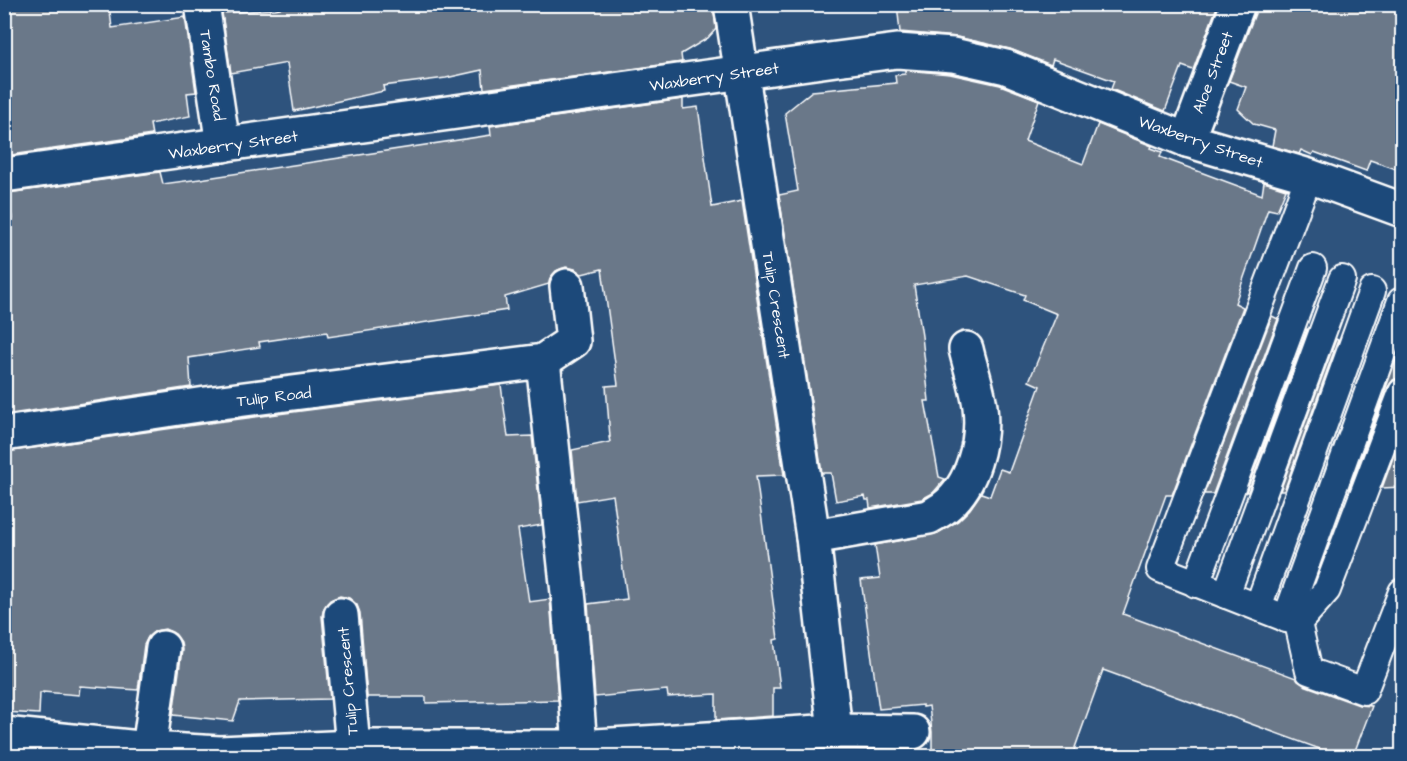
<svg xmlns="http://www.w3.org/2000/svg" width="1407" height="761" font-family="'Architects Daughter',sans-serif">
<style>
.building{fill:#6a7889;stroke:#fff;stroke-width:1.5}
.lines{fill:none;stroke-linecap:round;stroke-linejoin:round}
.service-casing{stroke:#fff;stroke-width:30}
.minor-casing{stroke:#fff;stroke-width:38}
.service{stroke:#1f4a7a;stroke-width:26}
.minor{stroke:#1f4a7a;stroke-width:33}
.labels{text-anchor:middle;stroke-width:5;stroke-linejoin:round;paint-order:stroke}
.street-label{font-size:16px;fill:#fff;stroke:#1f4a7a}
</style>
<rect width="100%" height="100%" fill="#2e537d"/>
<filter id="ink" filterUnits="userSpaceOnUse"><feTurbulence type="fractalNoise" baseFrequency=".0167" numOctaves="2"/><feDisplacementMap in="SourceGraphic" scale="12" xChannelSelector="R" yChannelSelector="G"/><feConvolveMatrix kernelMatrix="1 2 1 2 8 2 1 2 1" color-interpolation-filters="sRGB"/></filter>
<g filter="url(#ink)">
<g class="building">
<path d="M4 4H109L112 28 185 17 196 92 187 93 190 116 150 124 152 135 4 156Z"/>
<path d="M301 4H713L716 29 708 38 681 54 682 62 484 89 482 70 446 78 383 86 384 91 294 111 287 63 231 73 222 13 275 9Z"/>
<path d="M897 4H1218L1193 70 1182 66 1165 111 1111 89 1114 81 1053 59 1051 65 1010 49 957 37 900 32Z"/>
<path d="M1256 4H1402V171L1370 160 1366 171 1314 152 1312 155 1301 150 1299 154 1272 146 1275 130 1254 124 1238 109 1246 87 1229 81 1256 11Z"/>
<path d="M905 70 950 74 1000 85 1039 100 1025 141 1083 164 1098 124 1152 146 1151 148 1162 152 1160 157 1262 195 1264 182 1286 189 1277 211 1268 209 1235 303 1243 307 1172 495H1166L1123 614 1296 678 1298 681 1304 685 1359 705 1372 706 1353 756H1339L1103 670 1072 756H979L932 753V732L929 706 923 707V705L879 709 861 580 880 578 875 545 938 533 958 521 970 509 981 493 990 496 1000 469 1009 472 1040 386 1029 381 1057 314 1023 300 1025 295 968 276 914 285 922 336 929 401H925L939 477 945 479 933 493 922 499 870 508 869 500H866L865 496 836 501 831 473H822L779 195 798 191 785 113 812 91 896 83 895 75 905 74Z"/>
<path d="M683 99V109L698 107 712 207 742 201 784 475 756 476 778 639 774 640 780 688H773V716L716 720V694L668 697 667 690 595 697 588 604 627 599 613 495 577 501 572 450 610 442 609 437H610L606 386 618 385 602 269 582 274 575 269 566 267 556 271 550 278 549 284 505 297 507 310 328 337 327 332 259 342 260 347 189 358 191 387 4 415V219L12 218 8 193 160 172 163 184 200 179 491 135 490 126Z"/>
<path d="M1272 316 1278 319 1213 494H1204Z"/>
<path d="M1307 329H1308L1248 492H1246Z"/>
<path d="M1336 339 1338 340 1284 491H1280Z"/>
<path d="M1396 360 1402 362V377L1393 380 1388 387 1349 489Z"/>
<path d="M501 385 508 437 532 436 542 525 518 529 529 602 550 599 558 700 426 703V697H367L360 613 357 605 349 598 340 596 330 600 324 608 322 616 330 699 240 701 233 721 173 715 182 650 181 642 175 634 165 629 155 631 148 637 144 645 138 690 80 686 79 695 43 692V693H40L39 714 4 712V452L209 423Z"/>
<path d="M1402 433V487L1382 488Z"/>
</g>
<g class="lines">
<g class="service-casing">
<g id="service">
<path d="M1309 176 1160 569 1298 623 1309 671 1364 691 1402 592"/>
<path d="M1196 584 1313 268"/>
<path d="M1226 595 1342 279"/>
<path d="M1258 607 1372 291"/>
<path d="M1286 619 1401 301"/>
<path d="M1298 623 1327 590 1402 392"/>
</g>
</g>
<g class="minor-casing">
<g id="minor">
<path d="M202 4 223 145"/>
<path d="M731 4 813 537 835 731"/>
<path d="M1187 140 1238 4"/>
<path d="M4 175 836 59 897 51 953 55 1006 67 1187 140 1309 176 1402 210"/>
<path d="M543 361 569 602 580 747"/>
<path d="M4 434 206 404 543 361 573 341 567 286"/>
<path d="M813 537 929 517C934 514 940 511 945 507 973 485 984 441 980 407 978 389 970 367 966 349"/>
<path d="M341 615 353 747"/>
<path d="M4 734 149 749 220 753 353 747H580L835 731 913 732"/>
<path d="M149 749 163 648"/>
</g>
</g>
<use href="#service" class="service"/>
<use href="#minor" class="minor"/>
</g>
</g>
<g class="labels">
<g class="street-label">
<text transform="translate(1212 72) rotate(-69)" y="6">Aloe Street</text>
<text transform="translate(213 75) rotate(81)" y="6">Tambo Road</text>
<text transform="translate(714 76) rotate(-8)" y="6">Waxberry Street</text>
<text transform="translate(1201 141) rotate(19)" y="6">Waxberry Street</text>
<text transform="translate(233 144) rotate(-8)" y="6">Waxberry Street</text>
<text transform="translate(777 305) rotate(81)" y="6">Tulip Crescent</text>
<text transform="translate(274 396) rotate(-7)" y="6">Tulip Road</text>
<text transform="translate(347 681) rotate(-95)" y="6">Tulip Crescent</text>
</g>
</g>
<rect width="1407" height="761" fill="none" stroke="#1f4a7a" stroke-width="24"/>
<rect x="12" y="12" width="1383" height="737" fill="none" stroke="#fff" stroke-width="2" filter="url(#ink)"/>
</svg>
